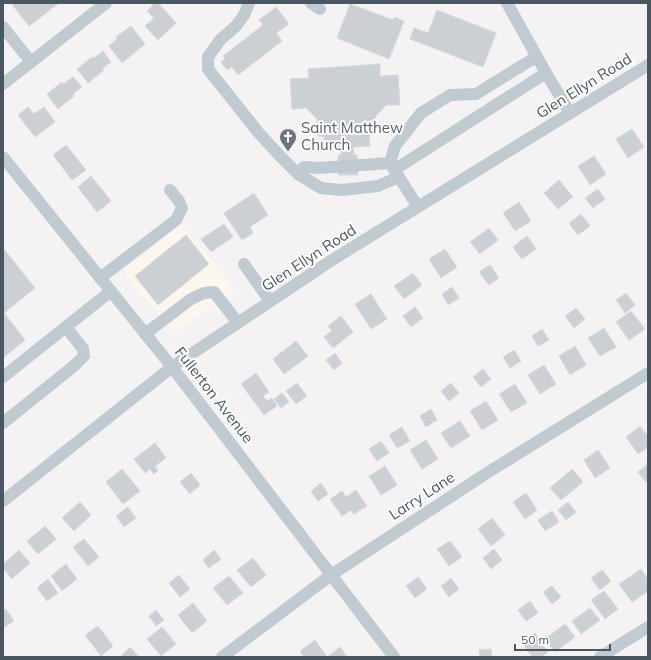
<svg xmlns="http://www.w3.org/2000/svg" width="651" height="660" font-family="Mulish,sans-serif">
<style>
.commercial{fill:#fdf6ed}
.building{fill:#ccd0d4;stroke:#d6d9dd}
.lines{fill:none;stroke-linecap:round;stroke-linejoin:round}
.minor{stroke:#bfcbd1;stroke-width:12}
.labels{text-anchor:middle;stroke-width:4;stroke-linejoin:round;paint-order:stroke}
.street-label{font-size:15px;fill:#495860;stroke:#fff}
.worship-label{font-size:15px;fill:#5b616d;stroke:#fff;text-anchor:start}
</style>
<rect width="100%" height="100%" fill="#f4f2f2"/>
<path class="commercial" d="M181 223 235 290 178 330 171 331 123 272Z"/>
<g class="building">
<path d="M11 3H59L29 26Z"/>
<path d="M155 3H158L176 23 158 40 145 26 154 18 147 11Z"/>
<path d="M350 4 393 20 394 17 404 21 389 59 337 38Z"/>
<path d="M276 7 289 24 276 33 282 41 238 75 232 67 227 70 221 62 225 59 223 56 263 25 259 20Z"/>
<path d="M437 10 496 33 483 67 410 39 414 28 428 33Z"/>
<path d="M131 26 145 44 122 63 109 46 117 39 116 37Z"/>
<path d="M103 51 111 62 102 69 104 70 88 83 77 69 92 57 94 58Z"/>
<path d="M380 64V76L398 75 400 105H386L375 117 376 134 369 135 370 146 324 149V137L318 136 317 119 306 108 292 109 290 79 309 78 308 69Z"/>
<path d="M73 77 82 87 73 94 74 96 58 109 47 94 62 82 64 84Z"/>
<path d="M28 107 34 114 44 107 55 122 35 137 18 115Z"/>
<path d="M632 129 644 147 628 158 616 139Z"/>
<path d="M66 145 86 170 72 180 53 155Z"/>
<path d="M341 147H353L354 155H357L358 175H338V155H341Z"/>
<path d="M594 156 606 174 590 185 578 166Z"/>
<path d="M91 176 111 201 97 212 78 187Z"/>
<path d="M559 180 573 197 558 209 544 193Z"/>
<path d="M598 189 605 199 593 208 585 198Z"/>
<path d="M254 193 268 215 250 227 253 233 242 240 224 213Z"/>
<path d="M519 202 531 221 515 231 503 213Z"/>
<path d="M581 214 590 226 578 235 569 223Z"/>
<path d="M224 224 233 237 211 252 201 239Z"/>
<path d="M489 228 498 240 480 254 470 242Z"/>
<path d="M186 235 209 264 158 305 135 276Z"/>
<path d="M527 236 536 249 522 259 513 247Z"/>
<path d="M3 248 35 288 4 313 25 340 3 358Z"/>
<path d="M445 249 457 267 441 278 429 259Z"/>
<path d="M490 265 499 278 489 285 479 272Z"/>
<path d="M413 273 422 285 404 299 394 286Z"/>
<path d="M452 287 459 298 448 305 442 294Z"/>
<path d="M626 293 635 305 625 313 616 300Z"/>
<path d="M371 294 387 319 371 329 355 304Z"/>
<path d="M415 307 423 318 411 327 403 316Z"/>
<path d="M576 308 585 319 574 328 565 316Z"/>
<path d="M631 311 645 329 629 340 616 322Z"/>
<path d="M341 316 353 332 333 348 324 337 332 331 328 326Z"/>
<path d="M604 328 616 347 600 356 588 338Z"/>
<path d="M542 329 549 340 538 346 532 336Z"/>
<path d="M296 341 308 356 284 374 273 359Z"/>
<path d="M575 346 586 365 570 375 559 356Z"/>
<path d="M514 350 521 361 510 368 503 357Z"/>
<path d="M335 353 342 363 334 370 326 360Z"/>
<path d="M544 365 556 384 540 394 528 375Z"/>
<path d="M483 369 491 379 481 387 473 377Z"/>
<path d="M256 373 269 392 263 396 267 401 272 398 277 406 264 415 241 384Z"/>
<path d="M297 383 307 396 296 404 286 391Z"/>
<path d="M451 383 459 393 449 401 441 391Z"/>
<path d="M515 384 527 403 511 412 499 394Z"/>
<path d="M282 393 289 402 281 408 274 399Z"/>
<path d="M486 401 498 420 482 430 470 411Z"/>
<path d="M431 409 437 420 426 427 420 416Z"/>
<path d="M460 421 470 436 451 448 441 433Z"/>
<path d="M640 426 648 437V447L638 454 626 437Z"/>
<path d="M402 427 410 441 397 448 389 435Z"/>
<path d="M426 440 438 459 422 469 410 450Z"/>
<path d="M381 441 389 453 377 461 369 449Z"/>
<path d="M155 443 166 458 155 466 158 471 154 474 150 469 145 473 134 459Z"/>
<path d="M598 450 610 468 595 478 584 460Z"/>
<path d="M648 464V481L646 482 638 472Z"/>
<path d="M385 466 397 485 381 495 369 476Z"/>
<path d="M122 469 140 491 123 504 106 482Z"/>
<path d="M572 469 583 482 561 500 550 488Z"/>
<path d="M191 473 200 485 190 494 180 482Z"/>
<path d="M321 483 328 494 318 501 311 491Z"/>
<path d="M356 490 367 506 354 514 351 510 342 516 330 499 342 491 346 497Z"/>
<path d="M526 493 537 510 525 519 513 502Z"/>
<path d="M80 502 91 515 74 531 62 518Z"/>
<path d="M568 502 576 512 566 520 558 510Z"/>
<path d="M128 507 136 518 124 527 116 516Z"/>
<path d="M552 511 559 522 545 531 538 520Z"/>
<path d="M492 518 505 535 491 546 478 529Z"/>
<path d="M45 526 56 539 38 554 27 541Z"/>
<path d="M84 539 99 557 88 566 73 547Z"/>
<path d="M450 541 462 557 449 566 437 549Z"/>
<path d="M494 549 502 560 491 569 483 558Z"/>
<path d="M19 550 30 563 12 579 3 568V564Z"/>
<path d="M214 550 221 559 209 568 203 560Z"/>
<path d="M253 558 266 575 251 587 237 570Z"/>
<path d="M66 564 77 579 62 591 51 576Z"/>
<path d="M641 569 648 579V591L632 602 619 584Z"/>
<path d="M602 570 611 581 600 590 591 578Z"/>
<path d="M179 575 190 589 180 597 169 583Z"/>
<path d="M229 576 243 593 227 605 213 588Z"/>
<path d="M418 577 427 589 415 598 406 586Z"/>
<path d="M451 578 459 589 449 597 441 586Z"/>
<path d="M48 579 58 593 47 601 37 588Z"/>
<path d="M552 586 561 597 552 604 543 592Z"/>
<path d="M604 591 618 609 605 619 591 600Z"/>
<path d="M530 601 538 613 526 621 518 610Z"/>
<path d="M193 603 207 621 192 633 178 615Z"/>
<path d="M590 608 600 620 581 634 572 621Z"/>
<path d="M6 609 14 621 3 628V611Z"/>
<path d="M156 610 164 620 156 626 149 616Z"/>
<path d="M565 624 575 637 555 652 545 639Z"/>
<path d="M98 626 113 646 101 656 85 635Z"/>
<path d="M162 627 176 644 161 656 147 639Z"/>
<path d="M535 633 548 652 541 657H532L522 642Z"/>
<path d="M315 640 327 657 340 647 347 657H304L300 651Z"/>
<path d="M130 647 139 657H120Z"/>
<path d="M491 649 492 657H480L479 650Z"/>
</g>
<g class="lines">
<g class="minor">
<path d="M249 3 244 15 236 26 220 40 208 57V69L258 132 280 156 298 174 321 188 342 190 378 186 399 177"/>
<path d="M311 3 320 9"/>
<path d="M507 3 546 73 570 113"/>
<path d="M3 27 31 62"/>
<path d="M3 84 106 3"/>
<path d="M3 157 172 367 394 657"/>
<path d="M394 170 546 73"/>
<path d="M298 174 304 167 319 168 390 163"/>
<path d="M418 207 390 163 395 146 421 113 450 95 476 94 536 57"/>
<path d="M244 264 270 301"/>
<path d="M100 278 176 220 182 208 179 201 170 190"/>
<path d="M145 334 191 299 204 293 214 292 238 323"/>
<path d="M3 377 111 291"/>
<path d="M3 423 75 365 84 356 83 349 66 327"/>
<path d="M3 501 172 367 332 260 648 65"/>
<path d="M222 657 331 575 490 471 648 373"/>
<path d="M600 657 648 627"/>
</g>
</g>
<defs>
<g id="church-pin" transform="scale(0.9)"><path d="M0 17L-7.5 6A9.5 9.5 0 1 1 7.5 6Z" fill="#6b7280" stroke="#fff"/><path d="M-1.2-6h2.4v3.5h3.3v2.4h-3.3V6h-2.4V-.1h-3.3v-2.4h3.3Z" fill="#fff"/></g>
</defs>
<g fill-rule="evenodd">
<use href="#church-pin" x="288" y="137"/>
</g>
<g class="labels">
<g class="street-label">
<text transform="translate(584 86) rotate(-32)" y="5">Glen Ellyn Road</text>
<text transform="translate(309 258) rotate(-33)" y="5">Glen Ellyn Road</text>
<text transform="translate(214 395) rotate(52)" y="5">Fullerton Avenue</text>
<text transform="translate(422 496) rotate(-33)" y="5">Larry Lane</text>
</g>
<g class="worship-label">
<text x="301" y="133">Saint Matthew<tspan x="301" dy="17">Church</tspan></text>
</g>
</g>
<rect width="651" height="660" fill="none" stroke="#495860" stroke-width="8"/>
<path d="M515 644v6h95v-6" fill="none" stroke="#495860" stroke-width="2"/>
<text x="521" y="644" font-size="12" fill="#495860" stroke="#ffffff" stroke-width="3" paint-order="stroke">50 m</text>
</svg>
